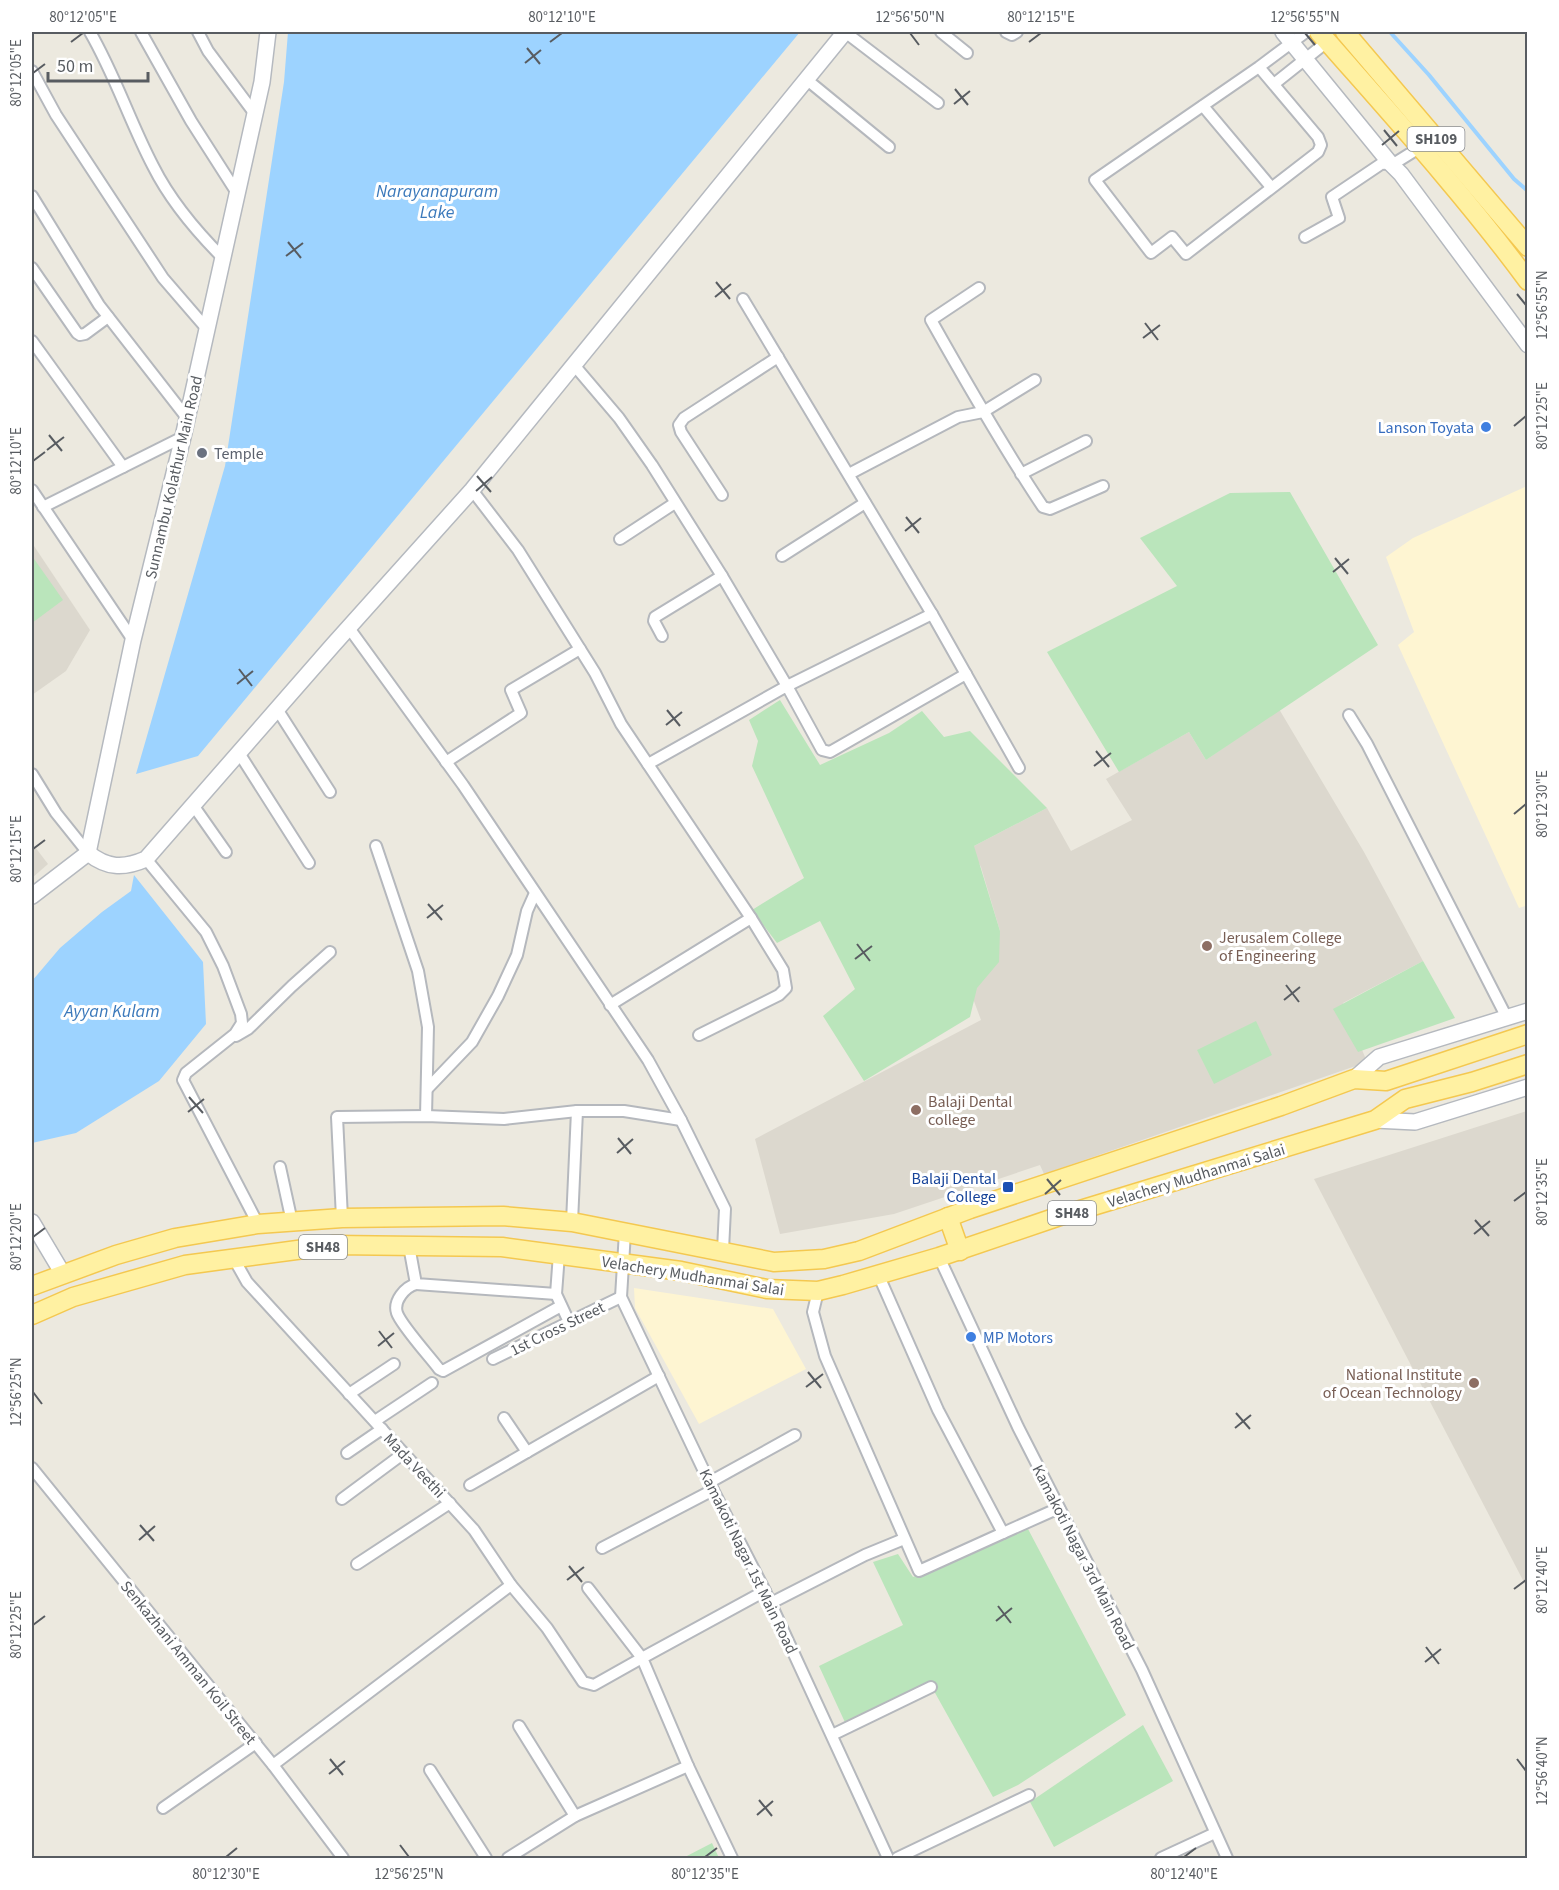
<svg xmlns="http://www.w3.org/2000/svg" width="1559" height="1890" font-family="'Source Sans 3',sans-serif">
<style>
.commercial{fill:#fef5d2}
.education{fill:#dcd8ce}
.green{fill:#bae5bb}
.water{fill:#9dd3ff}
.lines{fill:none;stroke-linecap:round;stroke-linejoin:round}
.stream{stroke:#9dd3ff;stroke-width:4}
.street-casing{stroke:#b5b8bd;stroke-width:14}
.secondary-casing{stroke:#b5b9bf;stroke-width:18}
.primary-casing{stroke:#f4c850;stroke-width:21}
.street{stroke:#fff;stroke-width:10}
.secondary{stroke:#fff;stroke-width:15}
.primary{stroke:#fff1a2;stroke-width:18}
.ticks{fill:none;stroke:#585c61;stroke-width:2}
.shop-dot{fill:#3f7fe0;stroke:#fff;stroke-width:2}
.worship-dot{fill:#6b7280;stroke:#fff;stroke-width:2}
.education-dot{fill:#8d6e63;stroke:#fff;stroke-width:2}
.transit-dot{fill:#1a4fb4;stroke:#fff;stroke-width:2}
.labels{text-anchor:middle;stroke-width:6;stroke-linejoin:round;paint-order:stroke}
.shield{fill:#fff;stroke:#8a8d90;stroke-width:1.5}
.shield-label{font-size:15px;font-weight:bold;fill:#585c61}
.shop-label{font-size:16px;fill:#366cbe;stroke:#fff;text-anchor:end}
.worship-label{font-size:16px;fill:#5b616d;stroke:#fff;text-anchor:start}
.street-label{font-size:16px;fill:#585c61;stroke:#fff}
.education-label{font-size:16px;fill:#785e54;stroke:#fff;text-anchor:start}
.transit-label{font-size:16px;fill:#164399;stroke:#fff;text-anchor:end}
.water-label{font-size:18px;font-style:italic;fill:#3b79bb;stroke:#fff}
.neatline{fill:none;stroke:#585c61;stroke-width:2}
.ticks-label{font-size:15px;text-anchor:middle;fill:#585c61}
</style>
<rect width="100%" height="100%" fill="#ece9df"/>
<g class="commercial">
<path d="M1527 486 1528 905 1519 908 1398 645 1414 632 1386 557 1413 538Z"/>
<path d="M634 1288 773 1309 806 1369 699 1424 635 1308Z"/>
</g>
<g class="education">
<path d="M32 543 90 630 66 671 32 695Z"/>
<path d="M1279 709 1364 852 1423 961 1343 1003 1367 1062 1044 1174 1040 1165 894 1214 780 1234 755 1139 981 1020 968 985 1000 931 981 867 972 851 974 846 1047 808 1071 851 1132 820 1106 779 1189 732 1206 760Z"/>
<path d="M32 843 48 864 32 878Z"/>
<path d="M1527 1111H1528L1527 1588 1314 1179Z"/>
</g>
<g class="green">
<path d="M1290 492 1378 645 1206 760 1189 732 1119 772 1047 652 1177 586 1140 538 1230 493Z"/>
<path d="M32 556 63 600 32 623Z"/>
<path d="M780 700 820 765 889 733 922 711 944 737 970 731 1047 808 974 846 1000 931 999 962 977 988 970 1017 864 1081 823 1016 855 989 820 921 777 943 752 910 804 878 752 766 758 741 749 720Z"/>
<path d="M1423 961 1455 1018 1358 1052 1333 1009Z"/>
<path d="M1256 1021 1272 1055 1214 1084 1197 1050Z"/>
<path d="M1028 1529 1126 1715 1018 1785 993 1797 934 1691 849 1731 819 1666 903 1625 873 1562 898 1554 913 1577Z"/>
<path d="M1143 1725 1173 1781 1054 1847 1030 1802Z"/>
<path d="M712 1843 719 1858H683Z"/>
</g>
<g class="water">
<path d="M288 32H800L198 756 136 774 225 466 284 82Z"/>
<path d="M134 875 203 962 206 1024 159 1081 76 1133 32 1143V981L60 948 102 912 131 891Z"/>
</g>
<g class="lines">
<path class="stream" d="M1390 32 1429 75 1514 179 1528 191"/>
<g class="street-casing">
<g id="street">
<path d="M90 32C115 75 130 122 153 166 170 200 196 231 223 258"/>
<path d="M141 32 191 121 237 193"/>
<path d="M198 32 208 51 255 114"/>
<path d="M845 32 938 103"/>
<path d="M941 32 967 53"/>
<path d="M1006 32 1012 35 1017 32"/>
<path d="M1259 67 1318 137 1321 145 1318 152 1186 254 1172 237 1151 253 1095 180 1259 67 1306 32"/>
<path d="M32 71 56 115 163 278 207 329"/>
<path d="M806 79 889 147"/>
<path d="M1274 84 1328 41"/>
<path d="M1203 106 1271 187"/>
<path d="M32 196 99 305 187 418"/>
<path d="M1305 237 1339 218 1332 197 1381 164 1395 163 1419 148"/>
<path d="M32 268 77 333 80 335 85 334 108 317"/>
<path d="M979 288 931 320C967 384 1003 447 1043 507L1050 509 1103 486"/>
<path d="M32 341 123 467 183 437"/>
<path d="M574 365 619 418 652 465 722 576 787 686 932 614 743 299"/>
<path d="M849 474 958 417 983 412 1035 380"/>
<path d="M1021 474 1086 441"/>
<path d="M32 490 133 640"/>
<path d="M472 490 518 550 595 673 621 724 751 918 610 1005"/>
<path d="M722 495 681 432 679 425 684 418 778 357"/>
<path d="M43 507 123 467"/>
<path d="M620 539 675 503"/>
<path d="M782 556 865 503"/>
<path d="M932 614 1019 768"/>
<path d="M349 628 463 785 648 1060 681 1120 725 1209 723 1250"/>
<path d="M662 636 654 621 655 617 722 576"/>
<path d="M277 709 330 792"/>
<path d="M1349 715 1367 744 1507 1018"/>
<path d="M239 753 309 863"/>
<path d="M446 762 521 713 511 690 580 649"/>
<path d="M648 764 787 686 822 750 830 752 966 674"/>
<path d="M32 774 56 813 88 853"/>
<path d="M193 805 226 852"/>
<path d="M376 846 418 971 428 1027 426 1116"/>
<path d="M146 859 206 932 223 966 241 1014 242 1023 235 1034 186 1073 183 1080 258 1224"/>
<path d="M699 1035 779 995 786 988 783 970 751 918"/>
<path d="M236 1036 248 1029 292 986 330 952"/>
<path d="M428 1088 472 1042 498 996 517 955 527 911 535 893"/>
<path d="M280 1167 292 1222"/>
<path d="M342 1218 337 1117 426 1116 504 1119 577 1111"/>
<path d="M572 1222 577 1111H624L681 1120"/>
<path d="M625 1232 621 1297 713 1490 765 1591 888 1858"/>
<path d="M409 1246 416 1284 556 1294"/>
<path d="M559 1254 556 1294 569 1322"/>
<path d="M939 1257 1018 1427 1142 1670 1227 1858"/>
<path d="M234 1259 247 1282 474 1530 511 1585 547 1628 583 1682 594 1685 642 1658 588 1588"/>
<path d="M416 1284C405 1287 393 1301 397 1313 401 1325 430 1357 439 1369L443 1371 561 1306"/>
<path d="M818 1291 813 1312 825 1356 919 1571 1003 1533 938 1410 878 1274"/>
<path d="M493 1359 621 1297"/>
<path d="M349 1394 394 1364"/>
<path d="M504 1418 527 1452"/>
<path d="M375 1421 432 1383"/>
<path d="M347 1453 382 1429"/>
<path d="M32 1468 273 1765 343 1858"/>
<path d="M710 1482 795 1435"/>
<path d="M470 1485 659 1376"/>
<path d="M342 1499 404 1453"/>
<path d="M1003 1533 1059 1508"/>
<path d="M602 1548 713 1490"/>
<path d="M357 1564 450 1503"/>
<path d="M771 1603 865 1555 904 1539"/>
<path d="M519 1726 575 1816"/>
<path d="M832 1735 931 1687"/>
<path d="M273 1765 511 1585"/>
<path d="M688 1766 732 1858"/>
<path d="M430 1770 486 1858"/>
<path d="M163 1808 256 1743"/>
<path d="M508 1858 575 1816 688 1766 642 1658 765 1591"/>
<path d="M897 1858 1029 1795"/>
<path d="M1161 1858 1215 1833"/>
</g>
</g>
<g class="secondary-casing">
<g id="secondary">
<path d="M1283 32 1390 163 1401 174 1528 345"/>
<path d="M88 853C107 868 123 869 146 859L333 645 472 490 845 32"/>
<path d="M32 896 88 853 133 640 183 437 262 82 268 32"/>
<path d="M1354 1079 1379 1057 1528 1011"/>
<path d="M1375 1120 1415 1122 1528 1087"/>
<path d="M32 1222 63 1274"/>
</g>
</g>
<g class="primary-casing">
<g id="primary">
<path d="M1319 32C1390 113 1464 194 1528 281"/>
<path d="M1345 32 1528 247"/>
<path d="M948 1217 960 1251"/>
<path d="M32 1286 116 1255 175 1238 258 1224 342 1218 503 1216 572 1222 774 1262 824 1259 859 1251 970 1209 1281 1106 1354 1079 1386 1081 1528 1034"/>
<path d="M32 1315 73 1297 185 1265 334 1245 502 1247 681 1271 767 1289 818 1291 843 1285 939 1257 1057 1217 1375 1120 1405 1099 1472 1082 1528 1064"/>
</g>
</g>
<use href="#street" class="street"/>
<use href="#secondary" class="secondary"/>
<use href="#primary" class="primary"/>
</g>
<path class="ticks" d="M910 33 919 45M1305 33 1315 45M71 42 83 33M550 42 562 33M1029 42 1041 33M527 48 540 64M525 63 541 50M33 73 45 64M955 89 968 105M954 104 970 91M1384 130 1397 146M1382 145 1399 131M288 242 301 258M286 256 303 243M716 282 730 299M1517 294 1526 305M715 297 731 284M1145 323 1158 340M1143 338 1160 325M1514 426 1526 416M49 435 62 451M47 450 64 437M33 461 45 452M477 476 491 492M476 491 492 477M906 517 919 533M905 531 921 518M1335 558 1348 574M1333 572 1349 559M239 669 252 686M237 684 253 671M667 710 680 726M666 725 682 712M1096 751 1109 767M1094 766 1111 753M1514 814 1526 804M33 849 45 840M428 904 442 920M427 918 443 905M857 944 870 961M855 959 872 946M1286 985 1299 1002M1284 1000 1300 987M189 1097 203 1113M188 1112 204 1099M618 1138 631 1154M617 1153 633 1139M1047 1179 1060 1195M1045 1194 1061 1180M1514 1201 1526 1192M1475 1220 1489 1236M1474 1234 1490 1221M33 1237 45 1228M379 1331 392 1348M378 1346 394 1333M808 1372 821 1388M806 1387 823 1374M33 1392 42 1404M1236 1413 1250 1429M1235 1428 1251 1415M140 1525 154 1541M139 1540 155 1526M569 1566 582 1582M567 1580 584 1567M1514 1589 1526 1580M998 1606 1011 1623M996 1621 1012 1608M33 1625 45 1616M1426 1647 1439 1664M1425 1662 1441 1649M330 1759 343 1775M1517 1759 1526 1771M329 1774 345 1761M759 1800 772 1816M757 1815 773 1801M400 1845 409 1857M226 1857 237 1848M705 1857 717 1848M1184 1857 1196 1848"/>
<g class="shop-dot">
<circle cx="1486" cy="427" r="6"/>
<circle cx="971" cy="1337" r="6"/>
</g>
<circle class="worship-dot" cx="202" cy="453" r="6"/>
<g class="education-dot">
<circle cx="1207" cy="946" r="6"/>
<circle cx="916" cy="1110" r="6"/>
<circle cx="1474" cy="1383" r="6"/>
</g>
<rect class="transit-dot" x="1002" y="1181" width="12" height="12" rx="3"/>
<g class="labels">
<g class="shield">
<rect x="1407.5" y="127" width="57" height="24" rx="4.5"/>
<rect x="1048" y="1201" width="48" height="24" rx="4.5"/>
<rect x="299" y="1235" width="48" height="24" rx="4.5"/>
</g>
<g class="shield-label">
<text x="1436" y="144">SH109</text>
<text x="1072" y="1218">SH48</text>
<text x="323" y="1252">SH48</text>
</g>
<g class="shop-label">
<text x="1474" y="433">Lanson Toyata</text>
<text x="983" y="1343" text-anchor="start">MP Motors</text>
</g>
<g class="worship-label">
<text x="214" y="459">Temple</text>
</g>
<g class="street-label">
<text transform="translate(173 477) rotate(-77)" y="6">Sunnambu Kolathur Main Road</text>
<text transform="translate(1196 1175) rotate(-17)" y="6">Velachery Mudhanmai Salai</text>
<text transform="translate(693 1275) rotate(9)" y="6">Velachery Mudhanmai Salai</text>
<text transform="translate(557 1328) rotate(-26)" y="6">1st Cross Street</text>
<text transform="translate(415 1465) rotate(47)" y="6">Mada Veethi</text>
<text transform="translate(1084 1557) rotate(63)" y="6">Kamakoti Nagar 3rd Main Road</text>
<text transform="translate(749 1561) rotate(64)" y="6">Kamakoti Nagar 1st Main Road</text>
<text transform="translate(189 1662) rotate(51)" y="6">Senkazhani Amman Koil Street</text>
</g>
<g class="education-label">
<text x="1219" y="943">Jerusalem College<tspan x="1219" dy="18">of Engineering</tspan></text>
<text x="928" y="1107">Balaji Dental<tspan x="928" dy="18">college</tspan></text>
<text x="1462" y="1380" text-anchor="end">National Institute<tspan x="1462" dy="18">of Ocean Technology</tspan></text>
</g>
<g class="transit-label">
<text x="996" y="1184">Balaji Dental<tspan x="996" dy="18">College</tspan></text>
</g>
<g class="water-label">
<text x="437" y="197">Narayanapuram<tspan x="437" dy="21">Lake</tspan></text>
<text x="112" y="1017">Ayyan Kulam</text>
</g>
</g>
<rect width="1559" height="1890" fill="none" stroke="#ffffff" stroke-width="66"/>
<path d="M48 72v9h100v-9" fill="none" stroke="#585c61" stroke-width="3"/>
<text x="57" y="72" font-size="18" fill="#585c61" stroke="#ffffff" stroke-width="4.5" paint-order="stroke">50 m</text>
<rect x="33" y="33" width="1493" height="1824" class="neatline"/>
<g class="ticks-label">
<text x="83" y="22">80°12'05"E</text>
<text x="562" y="22">80°12'10"E</text>
<text x="910" y="22">12°56'50"N</text>
<text x="1041" y="22">80°12'15"E</text>
<text x="1305" y="22">12°56'55"N</text>
<text transform="translate(16 73) rotate(-90)" y="5">80°12'05"E</text>
<text transform="translate(1542 305) rotate(-90)" y="5">12°56'55"N</text>
<text transform="translate(1542 416) rotate(-90)" y="5">80°12'25"E</text>
<text transform="translate(16 461) rotate(-90)" y="5">80°12'10"E</text>
<text transform="translate(1542 804) rotate(-90)" y="5">80°12'30"E</text>
<text transform="translate(16 849) rotate(-90)" y="5">80°12'15"E</text>
<text transform="translate(1542 1192) rotate(-90)" y="5">80°12'35"E</text>
<text transform="translate(16 1237) rotate(-90)" y="5">80°12'20"E</text>
<text transform="translate(16 1392) rotate(-90)" y="5">12°56'25"N</text>
<text transform="translate(1542 1580) rotate(-90)" y="5">80°12'40"E</text>
<text transform="translate(16 1625) rotate(-90)" y="5">80°12'25"E</text>
<text transform="translate(1542 1771) rotate(-90)" y="5">12°56'40"N</text>
<text x="226" y="1879">80°12'30"E</text>
<text x="409" y="1879">12°56'25"N</text>
<text x="705" y="1879">80°12'35"E</text>
<text x="1184" y="1879">80°12'40"E</text>
</g>
</svg>
